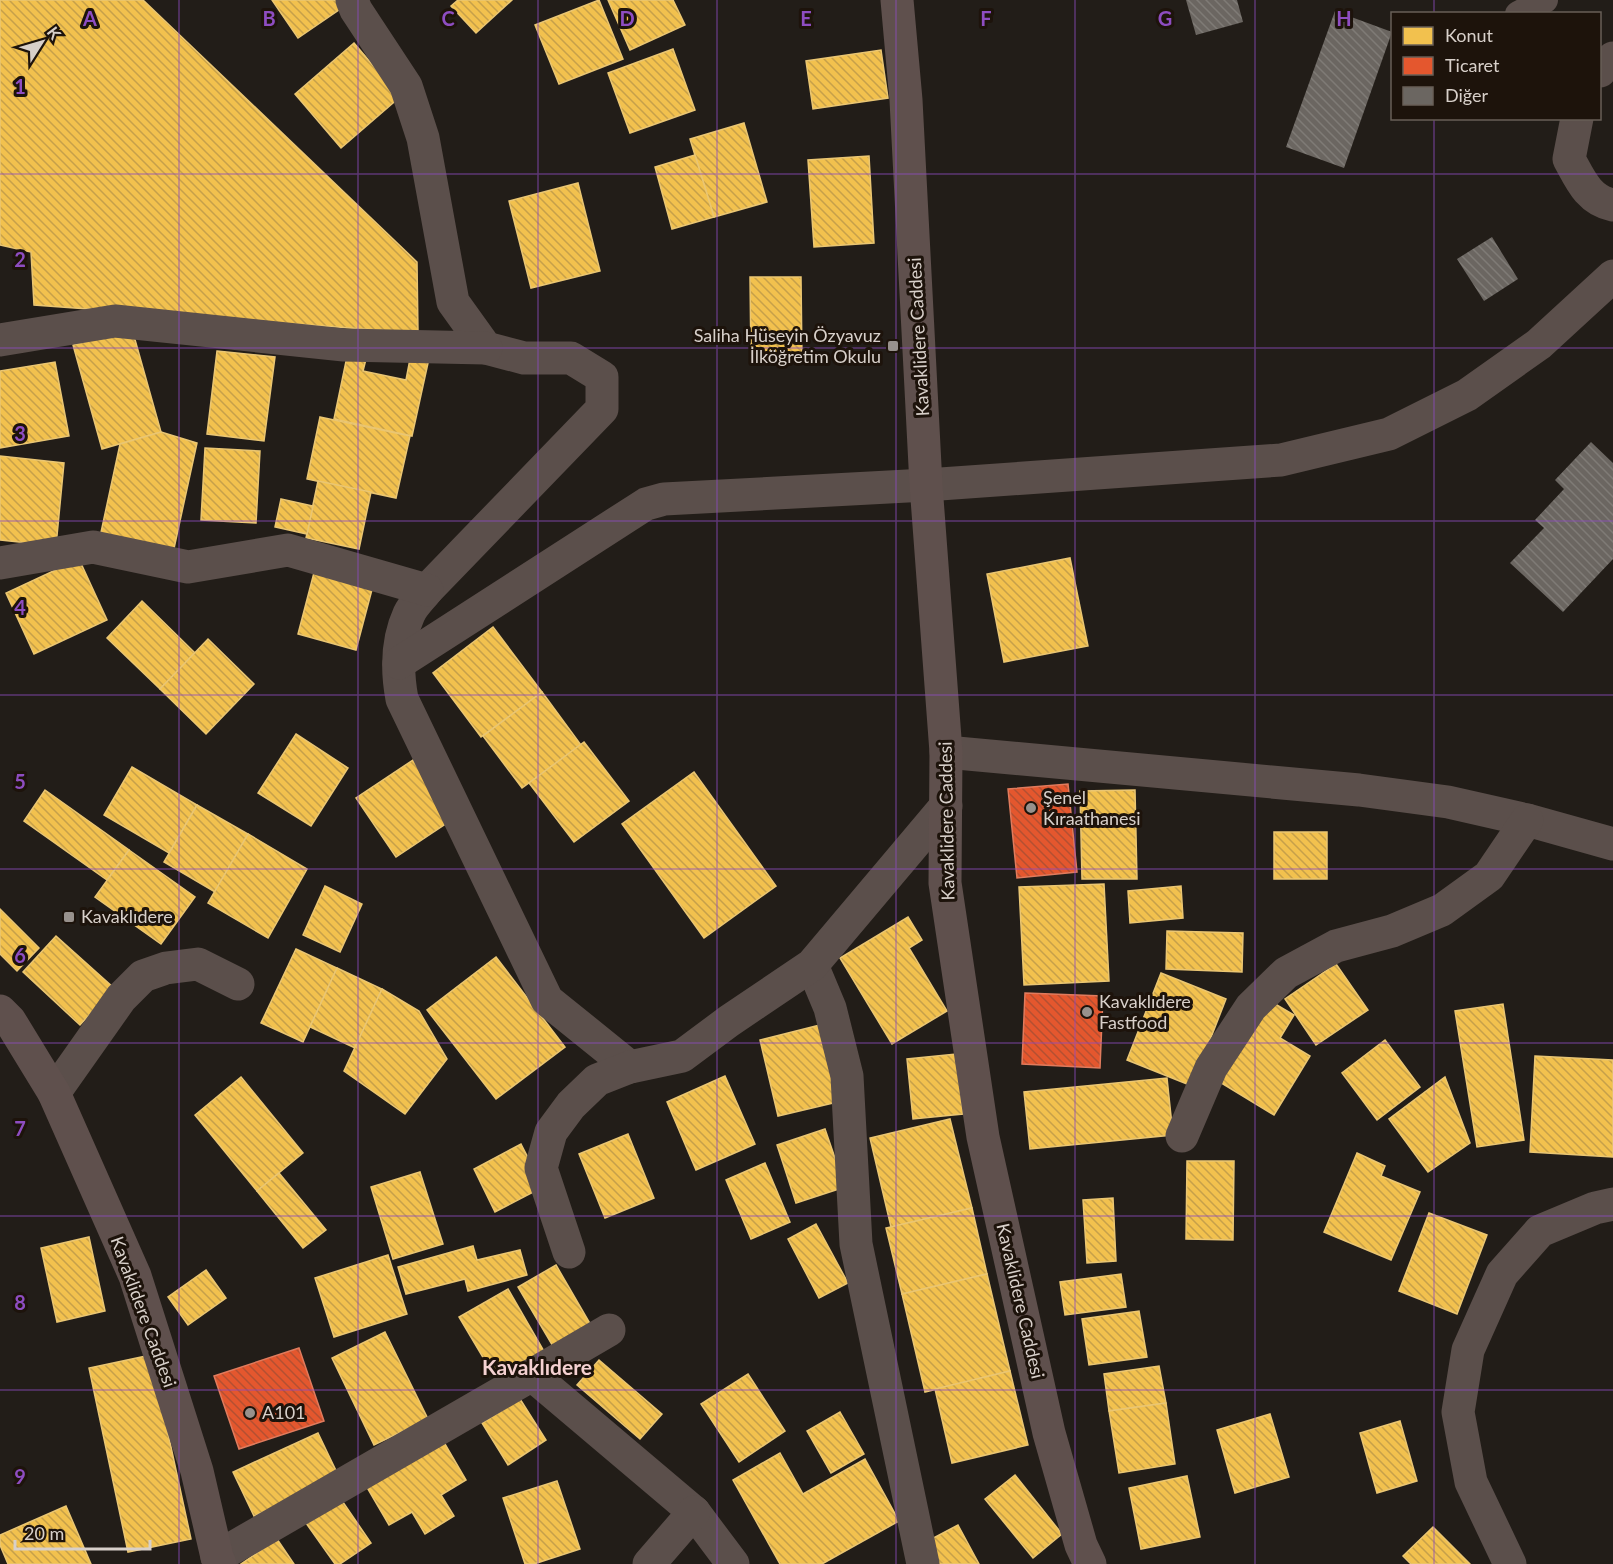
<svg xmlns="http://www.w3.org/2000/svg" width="1613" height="1564" font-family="Lato,sans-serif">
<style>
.homes{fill:url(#homes-back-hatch);stroke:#eac673;stroke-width:1.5}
.shops{fill:url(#shops-back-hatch);stroke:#e07b5d;stroke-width:1.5}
.building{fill:url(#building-back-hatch)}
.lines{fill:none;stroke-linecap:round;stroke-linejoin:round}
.lane{stroke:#5b4f4b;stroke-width:26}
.street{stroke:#5b4f4b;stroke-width:33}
.secondary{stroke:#5f504d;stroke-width:33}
.grid{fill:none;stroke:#8e4dc1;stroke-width:1.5;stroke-opacity:0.55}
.poi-dot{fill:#98918c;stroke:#1d130b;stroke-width:2}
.labels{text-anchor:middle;stroke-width:6;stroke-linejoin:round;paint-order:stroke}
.poi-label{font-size:18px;fill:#d8d0ca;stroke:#1d130b;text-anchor:start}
.street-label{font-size:18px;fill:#d8d0ca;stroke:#1d130b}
.quarter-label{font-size:21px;font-weight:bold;fill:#f5d1d1;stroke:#1d130b}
.grid-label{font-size:20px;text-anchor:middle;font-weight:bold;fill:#8e4dc1;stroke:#1d130b;stroke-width:6;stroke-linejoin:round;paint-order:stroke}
</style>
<defs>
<pattern id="homes-back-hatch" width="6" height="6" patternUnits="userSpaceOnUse" patternTransform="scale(1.5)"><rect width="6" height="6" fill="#f2c14e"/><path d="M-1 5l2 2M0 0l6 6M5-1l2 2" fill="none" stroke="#c6a04a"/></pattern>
<pattern id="shops-back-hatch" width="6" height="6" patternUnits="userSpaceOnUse" patternTransform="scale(1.5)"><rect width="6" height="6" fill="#e4572e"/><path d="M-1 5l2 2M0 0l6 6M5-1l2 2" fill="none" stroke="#b35032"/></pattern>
<pattern id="building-back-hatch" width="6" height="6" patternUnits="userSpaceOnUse" patternTransform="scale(1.5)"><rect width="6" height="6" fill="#6b6661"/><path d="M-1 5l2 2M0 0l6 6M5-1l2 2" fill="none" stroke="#7f7b76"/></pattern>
</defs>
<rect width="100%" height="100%" fill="#221d18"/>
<g class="homes">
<path d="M0 0H143L417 262 418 333 34 305 31 252 0 245Z"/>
<path d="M272 0H347L349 3 298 38Z"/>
<path d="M458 0H512L476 33 451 6Z"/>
<path d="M599 0 623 59 559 84 535 25Z"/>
<path d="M608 0H673L685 25 630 50Z"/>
<path d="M354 43 400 97 341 148 295 94Z"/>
<path d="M673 49 695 110 630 133 608 73Z"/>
<path d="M881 50 888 98 813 109 806 61Z"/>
<path d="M744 123 767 202 714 217 690 139Z"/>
<path d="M695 155 714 217 672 229 655 167Z"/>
<path d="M869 156 874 243 814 247 808 160Z"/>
<path d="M578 183 600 271 531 288 509 201Z"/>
<path d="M750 277H801L802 361 751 362Z"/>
<path d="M132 329 161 432 102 449 73 345Z"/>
<path d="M349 347 368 351 363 371 406 380 410 359 428 363 412 436 334 419Z"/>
<path d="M217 351 275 357 264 441 207 434Z"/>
<path d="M55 362 69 436 0 448V371Z"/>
<path d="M320 417 410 436 396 498 307 479Z"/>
<path d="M161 432 197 443 173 553 100 537 120 444Z"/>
<path d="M205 448 260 451 256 523 201 520Z"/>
<path d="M0 456 64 463 56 546 0 540Z"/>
<path d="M318 481 371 492 359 549 306 538Z"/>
<path d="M281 499 313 506 307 534 275 527Z"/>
<path d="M1070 558 1088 646 1004 662 987 574Z"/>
<path d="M79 559 107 620 34 654 6 593Z"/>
<path d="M316 565 374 582 356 650 298 634Z"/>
<path d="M142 601 195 653 160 689 107 638Z"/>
<path d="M493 627 542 692 481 737 433 673Z"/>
<path d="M208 639 254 684 206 734 160 689Z"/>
<path d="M542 692 581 745 522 788 483 736Z"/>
<path d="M296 734 348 768 311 826 258 793Z"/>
<path d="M584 742 629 801 574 842 529 783Z"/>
<path d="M413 760 453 819 396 857 356 798Z"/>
<path d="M132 767 197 805 169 853 104 815Z"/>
<path d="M694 772 776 886 704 938 622 824Z"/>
<path d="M45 790 129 850 107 880 24 821Z"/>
<path d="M1135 790 1137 879H1082L1080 791Z"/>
<path d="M197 805 248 834 215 892 164 862Z"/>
<rect x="1274" y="832" width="53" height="47"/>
<path d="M248 834 307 869 268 938 208 903Z"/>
<path d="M129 850 195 897 161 944 95 897Z"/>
<path d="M1104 884 1109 981 1024 985 1019 887Z"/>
<path d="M325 886 362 904 340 952 303 935Z"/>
<path d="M1181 886 1183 918 1130 923 1128 891Z"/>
<path d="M0 909 39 948 17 971 0 954Z"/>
<path d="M908 917 922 940 909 948 947 1011 892 1044 840 958Z"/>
<path d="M1167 931 1243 933 1242 972 1166 969Z"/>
<path d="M56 936 114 988 80 1025 23 972Z"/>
<path d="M296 949 337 968 303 1042 261 1023Z"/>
<path d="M496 957 565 1047 496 1099 427 1010Z"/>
<path d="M1336 964 1368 1010 1316 1045 1285 999Z"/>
<path d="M337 968 382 989 355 1048 310 1027Z"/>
<path d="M1161 973 1226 999 1192 1086 1127 1060Z"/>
<path d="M382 989 419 1011 447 1059 405 1114 344 1071Z"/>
<path d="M1267 999 1294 1015 1280 1038 1310 1056 1274 1115 1218 1081Z"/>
<path d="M1503 1004 1524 1140 1477 1147 1455 1011Z"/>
<path d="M824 1024 842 1101 778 1116 760 1040Z"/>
<path d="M1385 1040 1420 1087 1377 1120 1342 1073Z"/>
<path d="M956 1054 963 1114 913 1119 907 1059Z"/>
<path d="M1535 1056 1613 1060V1157L1530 1152Z"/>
<path d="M725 1076 755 1144 696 1170 667 1102Z"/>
<path d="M241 1077 303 1153 257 1191 195 1115Z"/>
<path d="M1445 1077 1470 1143 1428 1172 1389 1119Z"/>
<path d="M1167 1078 1173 1135 1030 1149 1024 1092Z"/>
<path d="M950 1119 972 1208 891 1227 870 1138Z"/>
<path d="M825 1129 845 1187 796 1203 777 1145Z"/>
<path d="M628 1134 654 1198 605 1218 579 1154Z"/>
<path d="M521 1144 543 1187 495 1212 474 1169Z"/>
<path d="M1357 1153 1385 1166 1381 1176 1420 1192 1391 1260 1324 1232Z"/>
<path d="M1187 1161H1234L1233 1240 1186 1239Z"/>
<path d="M765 1163 790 1222 751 1239 726 1180Z"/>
<path d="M420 1172 443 1244 393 1259 371 1187Z"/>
<path d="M279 1173 326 1230 303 1248 257 1191Z"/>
<path d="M1113 1198 1116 1261 1087 1263 1083 1200Z"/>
<path d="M972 1208 987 1274 902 1294 886 1228Z"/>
<path d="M1429 1213 1487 1235 1457 1314 1399 1291Z"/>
<path d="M816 1224 848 1283 819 1298 788 1239Z"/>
<path d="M89 1237 105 1311 57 1322 41 1248Z"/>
<path d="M473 1246 477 1260 520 1250 527 1275 468 1291 465 1279 406 1294 398 1267Z"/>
<path d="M388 1255 407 1314 334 1337 315 1278Z"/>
<path d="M556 1265 592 1327 554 1348 518 1287Z"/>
<path d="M206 1270 226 1298 188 1325 168 1297Z"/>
<path d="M987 1274 1010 1371 925 1392 902 1294Z"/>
<path d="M1121 1274 1126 1307 1065 1315 1060 1282Z"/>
<path d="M508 1289 545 1353 497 1381 459 1317Z"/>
<path d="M1139 1311 1147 1357 1089 1365 1082 1319Z"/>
<path d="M385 1332 428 1419 374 1445 332 1358Z"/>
<path d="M151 1355 191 1539 128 1552 89 1368Z"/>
<path d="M599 1360 662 1414 640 1439 577 1385Z"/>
<path d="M1159 1366 1166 1403 1109 1411 1104 1374Z"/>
<path d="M1010 1371 1028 1445 952 1463 935 1389Z"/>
<path d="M748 1374 785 1431 739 1462 701 1404Z"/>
<path d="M520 1399 546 1440 508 1465 482 1423Z"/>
<path d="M1166 1403 1175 1464 1119 1473 1109 1411Z"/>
<path d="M840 1412 864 1454 831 1473 807 1431Z"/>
<path d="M1270 1414 1289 1477 1235 1493 1217 1430Z"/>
<path d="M1400 1421 1417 1481 1377 1493 1360 1433Z"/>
<path d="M318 1433 339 1477 254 1516 233 1472Z"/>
<path d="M442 1439 466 1480 441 1495 454 1516 425 1534 412 1512 389 1525 365 1484Z"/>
<path d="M780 1453 803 1494 865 1459 899 1521 822 1564H780L733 1480Z"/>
<path d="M1015 1475 1062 1534 1033 1558 985 1499Z"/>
<path d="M1187 1476 1200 1537 1141 1549 1129 1488Z"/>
<path d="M557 1481 580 1549 534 1564H525L503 1498Z"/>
<path d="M336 1492 371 1543 340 1564H335L301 1516Z"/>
<path d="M66 1506 91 1564H8L0 1545V1535Z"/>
<path d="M958 1525 979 1564H930L920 1545Z"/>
<path d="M1433 1527 1470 1564H1411L1403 1556Z"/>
<path d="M277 1539 294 1564H241Z"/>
</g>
<g class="shops">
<path d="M1068 784 1077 872 1017 878 1008 789Z"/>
<path d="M1025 993 1103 996 1100 1068 1022 1064Z"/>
<path d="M299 1348 324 1421 239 1449 214 1376Z"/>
</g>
<g class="building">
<path d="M1186 0H1237L1243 22 1196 35Z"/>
<path d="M1335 11 1392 32 1344 168 1286 147Z"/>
<path d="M1492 237 1518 279 1484 301 1457 259Z"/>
<path d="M1591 442 1613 463V559L1563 612 1510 563 1544 528 1535 520 1564 489 1555 480Z"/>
</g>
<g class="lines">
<path class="lane" d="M1518 14 1545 0"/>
<g class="street">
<path d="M352 0 356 10 406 86 423 138 453 302 486 348 524 358H571L602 377V409L427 590C421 598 413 605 409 614 397 640 397 672 402 699L547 1000 630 1067"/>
<path d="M1600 71 1613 58"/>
<path d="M1577 118 1569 159C1580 179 1588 200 1613 205"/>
<path d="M0 340 115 321 344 345 486 348"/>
<path d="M0 563 93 547 188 567 288 550 427 590"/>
<path d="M399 663 646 504 664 499 926 485 1281 460 1389 434 1467 395 1539 344 1613 276"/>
<path d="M946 752 1359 790 1448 802 1527 820 1613 844"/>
<path d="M812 965 830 1008 847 1076 856 1244 923 1564"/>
<path d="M54 1093 121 998 143 976 166 968 198 964 238 984"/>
<path d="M1182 1136 1211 1068 1251 1007 1286 973 1336 946 1392 931 1442 910 1489 876 1527 820"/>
<path d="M569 1252 541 1168 551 1132 571 1105 597 1080 630 1067 682 1056 729 1021 812 965 946 806"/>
<path d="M532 1375 609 1330"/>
<path d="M217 1557 532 1375 694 1512 733 1564"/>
<path d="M649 1564 694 1512"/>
<path d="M1510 1564 1471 1482 1458 1412 1468 1350 1502 1274 1540 1231 1595 1208 1613 1204"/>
</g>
<g class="secondary">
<path d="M897 0 906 100 926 485 946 752 945 883 983 1137 1049 1433 1081 1545 1090 1564"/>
<path d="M0 1011 10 1021 54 1093 135 1276 197 1471 217 1557 220 1564"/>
</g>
</g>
<path class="grid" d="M179 0V1564M358 0V1564M538 0V1564M717 0V1564M896 0V1564M1075 0V1564M1255 0V1564M1434 0V14M1434 118V1564M0 174H1613M0 348H1613M0 521H1613M0 695H1613M0 869H1613M0 1043H1613M0 1216H1613M0 1390H1613"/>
<g class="poi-dot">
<rect x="887" y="340" width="12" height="12" rx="3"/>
<circle cx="1031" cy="808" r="6"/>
<rect x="63" y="911" width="12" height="12" rx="3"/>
<circle cx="1087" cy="1012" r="6"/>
<circle cx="250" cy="1413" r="6"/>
</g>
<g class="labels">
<g class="poi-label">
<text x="881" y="342" text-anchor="end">Saliha Hüseyin Özyavuz<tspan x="881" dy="21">İlköğretim Okulu</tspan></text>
<text x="1043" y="804">Şenel<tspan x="1043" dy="21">Kıraathanesi</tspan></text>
<text x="81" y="923">Kavaklıdere</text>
<text x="1099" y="1008">Kavaklıdere<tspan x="1099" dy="21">Fastfood</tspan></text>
<text x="262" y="1419">A101</text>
</g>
<g class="street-label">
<text transform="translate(919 337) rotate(-93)" y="6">Kavaklidere Caddesi</text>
<text transform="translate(947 821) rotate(-91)" y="6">Kavaklidere Caddesi</text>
<text transform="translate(1020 1301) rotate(77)" y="6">Kavaklidere Caddesi</text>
<text transform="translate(143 1312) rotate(70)" y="6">Kavaklidere Caddesi</text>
</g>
<g class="quarter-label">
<text x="537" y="1375">Kavaklıdere</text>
</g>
</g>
<g class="grid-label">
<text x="90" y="26">A</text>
<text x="269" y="26">B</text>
<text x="448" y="26">C</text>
<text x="627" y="26">D</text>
<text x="806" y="26">E</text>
<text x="986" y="26">F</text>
<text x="1165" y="26">G</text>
<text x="1344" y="26">H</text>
<text x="20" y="94">1</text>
<text x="20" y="267">2</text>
<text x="20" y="441">3</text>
<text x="20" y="615">4</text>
<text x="20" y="789">5</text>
<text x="20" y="963">6</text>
<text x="20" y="1136">7</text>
<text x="20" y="1310">8</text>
<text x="20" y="1484">9</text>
</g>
<rect x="1391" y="12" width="210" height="108" fill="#1d130b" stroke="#685f57" stroke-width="1.5"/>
<rect x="1403" y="27" width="30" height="18" fill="#f2c14e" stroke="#685f57" stroke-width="1.5"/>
<text x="1445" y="42" font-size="18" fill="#d8d0ca">Konut</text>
<rect x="1403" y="57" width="30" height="18" fill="#e4572e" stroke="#685f57" stroke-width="1.5"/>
<text x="1445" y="72" font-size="18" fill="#d8d0ca">Ticaret</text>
<rect x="1403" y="87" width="30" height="18" fill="#6b6661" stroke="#685f57" stroke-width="1.5"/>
<text x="1445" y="102" font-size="18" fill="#d8d0ca">Diğer</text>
<g transform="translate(42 42) rotate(53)" stroke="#1d130b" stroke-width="4.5" paint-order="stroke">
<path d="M0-4.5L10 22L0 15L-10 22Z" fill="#d8d0ca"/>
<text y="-9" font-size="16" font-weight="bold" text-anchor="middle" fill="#d8d0ca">K</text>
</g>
<path d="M15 1540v9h135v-9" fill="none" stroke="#d8d0ca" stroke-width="3"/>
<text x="24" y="1540" font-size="18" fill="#d8d0ca" stroke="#1d130b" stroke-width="4.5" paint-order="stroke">20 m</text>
</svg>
